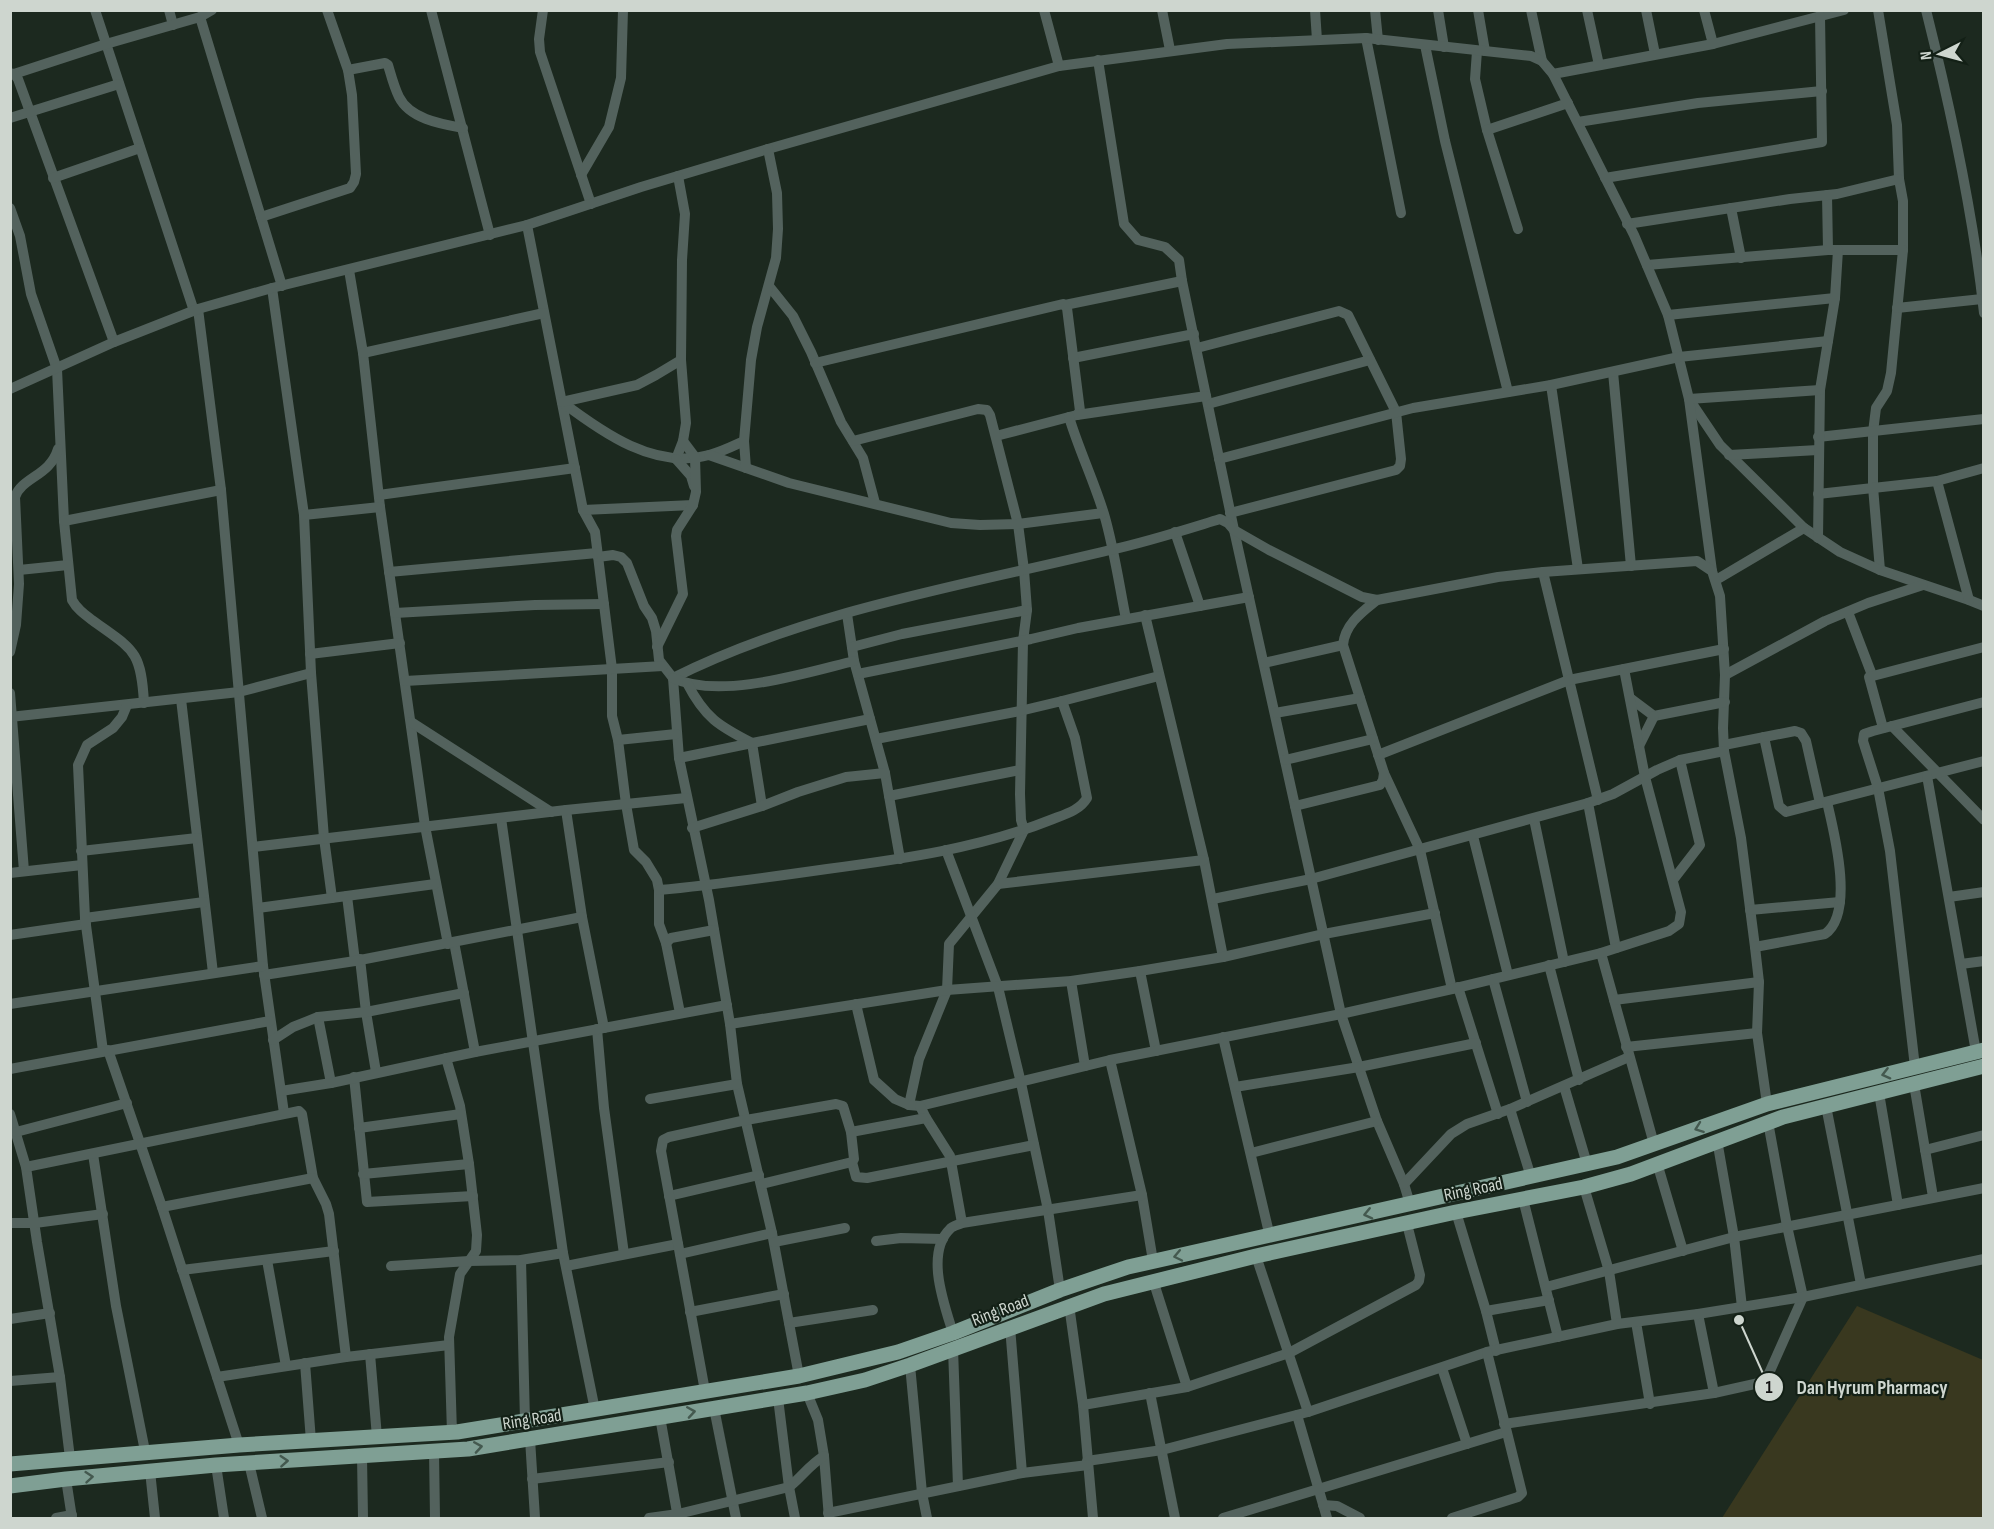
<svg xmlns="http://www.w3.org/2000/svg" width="1994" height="1529" font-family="'Sofia Sans Condensed',sans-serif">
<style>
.green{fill:#39381f}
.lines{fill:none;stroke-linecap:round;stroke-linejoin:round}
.street{stroke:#53625d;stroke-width:10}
.primary{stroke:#7f9f94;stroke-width:15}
.oneway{stroke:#44594f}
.labels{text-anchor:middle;stroke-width:4.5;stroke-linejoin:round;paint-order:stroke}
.street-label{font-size:18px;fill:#ced6cf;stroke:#132016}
.leader{fill:none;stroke:#ced6cf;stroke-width:2}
.callout-dot{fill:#ced6cf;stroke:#132016;stroke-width:2}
.mark-label{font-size:18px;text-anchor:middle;font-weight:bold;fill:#111}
.callout-label{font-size:20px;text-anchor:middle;font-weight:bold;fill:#ced6cf;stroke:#132016;stroke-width:4.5;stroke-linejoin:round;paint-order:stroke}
</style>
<rect width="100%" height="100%" fill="#1c291f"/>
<path class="green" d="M1857 1306 1983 1360V1518H1722Z"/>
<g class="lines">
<g class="street">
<path d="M95 10 194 311"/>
<path d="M169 10 173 25"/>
<path d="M431 10 490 235"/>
<path d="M543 10 539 39 540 52 591 204"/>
<path d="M1044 10 1059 66"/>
<path d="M1162 10 1170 50"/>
<path d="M1315 10 1317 40"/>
<path d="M1375 10 1378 40"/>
<path d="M1438 10 1444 47"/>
<path d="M1478 10 1485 51"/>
<path d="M1531 10 1542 61"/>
<path d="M1587 10 1599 65"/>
<path d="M1646 10 1655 54"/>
<path d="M1704 10 1713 44"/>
<path d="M1878 10 1897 125 1899 179 1903 201V250L1891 373 1887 391 1876 408 1873 432V487L1880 570"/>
<path d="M1926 10C1951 110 1973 211 1984 313"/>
<path d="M200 17 282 286"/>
<path d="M1366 38 1401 213"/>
<path d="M1425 45 1445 141 1508 392"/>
<path d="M1477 51 1475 79 1487 130 1518 229"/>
<path d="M1098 60 1124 224 1138 240 1165 247 1179 260 1182 281 1234 530 1341 1014 1377 1121 1404 1184 1410 1204"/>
<path d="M348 70 385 63 388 65C391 75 394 87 399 97 410 119 441 124 463 128"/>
<path d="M10 73 14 74 106 44 200 17 212 10"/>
<path d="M14 74 18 79 114 342"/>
<path d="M1553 74 1713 44 1844 10"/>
<path d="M10 118 119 84"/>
<path d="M1578 122 1698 103 1822 91"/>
<path d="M1487 130 1568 103"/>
<path d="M581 175 609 127 621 78 623 10"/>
<path d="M53 178 140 148"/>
<path d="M1605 178 1822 142 1820 16"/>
<path d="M1827 195 1828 250"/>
<path d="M10 208 20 236 31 294 57 369 64 521 72 600C77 609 84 614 92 620 133 650 141 649 144 703"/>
<path d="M1731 208 1741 258"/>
<path d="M261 217 350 188 354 182 356 174 352 95 348 70 327 10"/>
<path d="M1627 224 1790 199 1837 194 1899 179"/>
<path d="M527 225 583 510 595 532 612 669V716L618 740 626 804 634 850 646 862 657 880 659 890V924L666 943 680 1013"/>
<path d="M1647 265 1828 250H1903"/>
<path d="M349 270 363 353 380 507 425 826 448 944"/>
<path d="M769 286 793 316 811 352 841 422 863 458 875 503"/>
<path d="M272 288 304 515 311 673 324 838 332 898"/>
<path d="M1065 305 1182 281"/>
<path d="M1897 308 1982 299"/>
<path d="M198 309 221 490 263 966 284 1113"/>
<path d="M1668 315 1835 298"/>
<path d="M1197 348 1339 311 1348 315 1396 412 1401 459 1400 466 1396 470 1230 513"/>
<path d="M363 353 544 313"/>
<path d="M1073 358 1194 334"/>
<path d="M815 363 1063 304 1067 308 1080 411 1077 415 1069 417 996 436"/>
<path d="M1613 372 1631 566"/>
<path d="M1551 385 1578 569"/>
<path d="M10 389 114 342 198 309 272 288 527 225 641 187 768 149 1059 66 1227 44 1366 38 1531 56 1542 61 1553 74 1634 235 1668 315 1689 399 1720 445 1804 528 1840 552 1880 570 1969 600 1984 606"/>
<path d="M562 402C603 433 655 470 709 455 721 452 733 446 744 441"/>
<path d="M562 402 637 385 656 375 681 360"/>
<path d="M1208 404 1370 360"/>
<path d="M1077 415 1206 396"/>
<path d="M1069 417C1079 450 1094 481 1104 514 1114 548 1119 584 1126 619"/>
<path d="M1818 437 1984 419"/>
<path d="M853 441 978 409 987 410 990 415 1018 524 1024 570 1027 610 1023 641 1020 794 1021 820 1024 830 998 884 949 944 947 990 919 1059 909 1105"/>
<path d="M709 455 789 483 951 523 980 525 1018 524 1103 513"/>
<path d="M1729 455 1818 450"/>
<path d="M676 459 683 441 686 423 681 360 682 260 685 214 678 176"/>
<path d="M676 459 691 476 694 486"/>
<path d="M1219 459 1413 408 1551 385 1679 357 1828 341"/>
<path d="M746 468 744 441 751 360 757 327 776 258 778 229 777 193 768 149"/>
<path d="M1937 481 1969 600"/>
<path d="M1818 494 1937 481 1984 468"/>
<path d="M379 495 575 468"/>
<path d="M583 510 693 505"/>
<path d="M304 515 380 507"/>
<path d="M64 521 221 490"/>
<path d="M1175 532 1200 606"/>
<path d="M1818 538 1820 390 1835 298 1838 250"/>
<path d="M598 557 613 555 621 557 627 563 644 606 652 618 656 631 659 660 673 678 679 758 709 900 730 1024 737 1084 772 1233 799 1376"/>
<path d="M19 570 68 565"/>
<path d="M1712 571 1689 399 1820 390"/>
<path d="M389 572 597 553"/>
<path d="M1543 572 1598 800"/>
<path d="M1716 580 1804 528"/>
<path d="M1377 600C1362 612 1345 624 1343 645L1384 773 1420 850 1452 989"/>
<path d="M1848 612 1872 675"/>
<path d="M395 613 535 605 604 604"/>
<path d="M847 614 854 661 885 773 900 859"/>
<path d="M1145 615 1204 860 1223 957"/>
<path d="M657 647 683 594 676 536 677 530 693 505 696 492 695 457 683 441"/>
<path d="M852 647 902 634 1027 610"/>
<path d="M10 652 16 625 19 584 15 497C22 477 50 476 58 449"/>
<path d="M310 654 400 643"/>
<path d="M1264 663 1343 645"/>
<path d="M858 674 1031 639 1078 628 1249 597"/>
<path d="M1725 675 1825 621 1868 603 1923 585"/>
<path d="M673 678C806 611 966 585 1110 550 1147 542 1184 530 1220 519L1228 523 1234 530 1269 550 1362 597 1377 600 1498 577 1543 572 1697 561 1712 571 1720 596 1725 675 1723 728 1724 751 1741 838 1755 947 1759 982 1757 1033 1767 1104"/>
<path d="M673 678C720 700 805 673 854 661"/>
<path d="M405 681 663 666"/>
<path d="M687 683C705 718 719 726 752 743L762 806"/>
<path d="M10 693 24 871"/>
<path d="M1630 698 1654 716 1725 702"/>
<path d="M181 699 213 973"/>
<path d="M1062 701 1159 676"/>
<path d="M1275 713 1360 698"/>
<path d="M10 717 239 692 311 673"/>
<path d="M411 722 551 812"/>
<path d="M1892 726 1984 820"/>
<path d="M1883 728 1869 677 1984 647"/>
<path d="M1764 737 1779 806 1786 812 1984 761"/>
<path d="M618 740 676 734"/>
<path d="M1724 745 1795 731 1801 733 1806 741 1820 803"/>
<path d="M1639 746 1654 716"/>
<path d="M1378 755 1569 680 1724 649"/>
<path d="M679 758 870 719"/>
<path d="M1285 760 1373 739"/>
<path d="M1927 776 1976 1052"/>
<path d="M889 796 1020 770"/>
<path d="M1588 803 1616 948"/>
<path d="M1295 806 1380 785 1383 780 1384 773"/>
<path d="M566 810 582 917 604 1028"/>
<path d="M501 818 563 1253 595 1410"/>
<path d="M1534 819 1564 962"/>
<path d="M692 828 762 806 798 792 846 777 885 773"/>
<path d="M1473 836 1508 975"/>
<path d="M253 847 566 810 686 798"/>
<path d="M946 850 998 987 1021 1083 1048 1210 1060 1290"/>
<path d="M81 851 197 838"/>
<path d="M10 873 82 865"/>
<path d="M1673 880 1700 845 1680 760"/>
<path d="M998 884 1204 860"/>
<path d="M659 890C715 885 771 877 827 869 903 859 981 848 1053 819 1066 814 1080 810 1087 798L1075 738 1062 701 1020 711 876 739"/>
<path d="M347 896 355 961"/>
<path d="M1949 897 1984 892"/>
<path d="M1213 899 1311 879 1588 803 1613 794 1657 770 1680 760 1724 751"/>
<path d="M258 908 435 884"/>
<path d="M1750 910 1840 902"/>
<path d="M85 918 204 902"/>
<path d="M10 935 86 924"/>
<path d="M454 942 475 1052"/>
<path d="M666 943 671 938 714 930"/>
<path d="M1755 947 1825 934C1855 913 1834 832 1827 802"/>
<path d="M1601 953 1654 1144"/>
<path d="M360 959 366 1012 376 1072"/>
<path d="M1961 964 1984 961"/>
<path d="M1549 965 1579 1080"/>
<path d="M1140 971 1156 1051"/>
<path d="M264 975 355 961 582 917"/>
<path d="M1493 979 1527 1102"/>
<path d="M1071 981 1085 1066"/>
<path d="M1458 987 1498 1114"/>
<path d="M1614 1000 1759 982"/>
<path d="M10 1004 263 966"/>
<path d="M856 1004 874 1080 895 1099 909 1105 920 1106 1110 1060 1341 1014 1452 989 1601 953 1669 931 1679 924 1681 912 1645 777 1624 669"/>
<path d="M318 1017 331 1083"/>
<path d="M730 1024 947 990 1071 981 1140 971 1223 957 1324 934 1435 913"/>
<path d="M597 1029 604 1108 624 1254"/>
<path d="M1223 1037 1270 1237"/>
<path d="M273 1040 293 1027 318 1017 366 1012 464 993"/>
<path d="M1626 1047 1757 1033"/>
<path d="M108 1050 162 1207 239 1445"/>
<path d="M103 1051 85 918 78 765 87 745 113 728 122 717 127 705"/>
<path d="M446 1058 460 1106 469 1164 477 1235 476 1251 460 1274 449 1337 452 1433"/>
<path d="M1110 1060 1142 1195 1153 1261"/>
<path d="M1915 1067 1890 851 1878 788 1863 741 1864 734 1873 731 1984 702"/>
<path d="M10 1069 270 1021"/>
<path d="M354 1077 367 1202 473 1196"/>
<path d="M1914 1084 1933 1197"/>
<path d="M1564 1086 1587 1164"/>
<path d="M1235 1087 1359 1067 1476 1043"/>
<path d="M281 1091 331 1083 475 1052 727 1005"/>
<path d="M1879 1093 1898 1205"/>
<path d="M650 1099 737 1084"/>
<path d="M920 1106 926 1118 950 1156 962 1223"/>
<path d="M1826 1106 1861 1284"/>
<path d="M1510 1109 1531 1177"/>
<path d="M10 1114 26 1167 37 1242 60 1377 70 1458"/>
<path d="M359 1128 461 1114"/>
<path d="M16 1132 127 1103"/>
<path d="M851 1132 926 1118"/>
<path d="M1717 1140 1734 1237 1742 1307"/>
<path d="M1925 1150 1984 1135"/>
<path d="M1251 1153 1377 1121"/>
<path d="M93 1154 116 1306 145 1451"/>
<path d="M852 1162 856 1177 867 1178 1034 1145"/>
<path d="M1657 1163 1683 1251"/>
<path d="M26 1167 299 1111 302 1114 313 1178 326 1204 329 1214 346 1357"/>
<path d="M363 1174 469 1164"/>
<path d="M1404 1184 1451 1134 1467 1124 1510 1109 1629 1057"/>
<path d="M1584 1187 1609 1271 1617 1324"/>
<path d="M669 1196 759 1175"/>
<path d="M1523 1199 1558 1337"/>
<path d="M162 1207 313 1178"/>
<path d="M1456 1212 1486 1311 1496 1351"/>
<path d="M10 1223H35L103 1214"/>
<path d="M876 1241 901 1238 943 1239"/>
<path d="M774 1242 845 1228"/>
<path d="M680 1254 772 1233"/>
<path d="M1256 1256 1308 1412"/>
<path d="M267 1260 286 1366"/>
<path d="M521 1260 525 1421"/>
<path d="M391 1266 469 1261 521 1260 563 1253"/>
<path d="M566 1266 678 1244"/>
<path d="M182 1270 334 1251"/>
<path d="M1153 1280 1187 1387"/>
<path d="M1546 1287 1734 1237 1984 1188"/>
<path d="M1069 1305 1083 1405 1093 1518"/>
<path d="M1486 1311 1549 1300"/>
<path d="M690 1312 784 1294"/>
<path d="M1698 1314 1714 1393"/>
<path d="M10 1319 50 1313"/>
<path d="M1636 1322 1650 1404"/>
<path d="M789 1323 873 1310"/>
<path d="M1010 1327 1022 1473"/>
<path d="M953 1333C944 1304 925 1253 950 1229 952 1226 958 1225 962 1223L1142 1195"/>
<path d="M953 1349 958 1486"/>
<path d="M370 1354 377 1437"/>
<path d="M305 1363 311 1441"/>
<path d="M910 1365 922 1493 927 1518"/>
<path d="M1442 1368 1467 1444"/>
<path d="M217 1377 346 1357 449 1345"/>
<path d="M10 1381 60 1377"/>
<path d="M705 1391 661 1151 663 1140 669 1137 746 1120 836 1104 843 1106 851 1132 854 1159 852 1162 762 1184"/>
<path d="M807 1393 818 1420 824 1456 829 1518"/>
<path d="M1150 1393 1175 1518"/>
<path d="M778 1398 789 1487 795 1518"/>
<path d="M1083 1405 1187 1387 1289 1353 1416 1285 1419 1281 1420 1275 1407 1224"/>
<path d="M714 1408 736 1518"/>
<path d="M1297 1415 1327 1518"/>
<path d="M660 1417 678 1518"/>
<path d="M1504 1424 1714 1393 1759 1383 1766 1380 1803 1297 1787 1226 1768 1122"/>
<path d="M530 1439 535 1518"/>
<path d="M434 1451 435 1518"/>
<path d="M362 1456 363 1518"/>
<path d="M1087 1461 1162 1450 1308 1412 1487 1352 1617 1324 1698 1314 1803 1297 1984 1259"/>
<path d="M249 1463 262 1518"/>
<path d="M216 1465 224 1518"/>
<path d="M150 1471 155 1518"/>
<path d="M66 1479 72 1518"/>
<path d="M532 1479 669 1462"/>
<path d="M1323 1505 1337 1506 1360 1518"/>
<path d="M828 1513 1022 1473 1088 1465"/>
<path d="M56 1518 72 1515"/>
<path d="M649 1518 678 1514 789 1487C802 1477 808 1466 824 1456"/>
<path d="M1223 1518 1506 1432"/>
<path d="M1452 1518 1518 1497 1522 1493 1487 1352"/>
</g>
<g class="primary">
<path d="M10 1464 239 1445 457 1432 799 1376 898 1352 953 1333 1060 1290 1128 1267 1617 1157 1767 1104 1984 1050"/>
<path d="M10 1486 66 1479 216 1465 468 1449 807 1393 865 1380 910 1365 1104 1294 1256 1256 1456 1212 1584 1187 1631 1174 1783 1117 1984 1066"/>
</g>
</g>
<defs><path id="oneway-chevron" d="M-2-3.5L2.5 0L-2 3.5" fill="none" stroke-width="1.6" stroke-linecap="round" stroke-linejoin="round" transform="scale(1.5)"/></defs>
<g class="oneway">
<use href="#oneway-chevron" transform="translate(1886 1074) rotate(166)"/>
<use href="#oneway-chevron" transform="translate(1699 1128) rotate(160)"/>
<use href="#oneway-chevron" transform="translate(1368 1214) rotate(167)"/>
<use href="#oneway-chevron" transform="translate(1178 1256) rotate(168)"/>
<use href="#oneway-chevron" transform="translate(691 1412) rotate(-9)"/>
<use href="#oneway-chevron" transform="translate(478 1447) rotate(-9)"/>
<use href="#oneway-chevron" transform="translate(284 1461) rotate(-4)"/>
<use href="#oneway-chevron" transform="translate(89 1477) rotate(-5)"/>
</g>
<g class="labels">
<g class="street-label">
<text transform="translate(1473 1189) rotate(-12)" y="6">Ring Road</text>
<text transform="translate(1000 1310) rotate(-21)" y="6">Ring Road</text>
<text transform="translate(532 1419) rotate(-9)" y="6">Ring Road</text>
</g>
</g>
<path class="leader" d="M1739 1320L1769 1387"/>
<g class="callout-dot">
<circle cx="1739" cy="1320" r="6"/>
<circle cx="1769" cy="1387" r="15"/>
</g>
<g class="mark-label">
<text x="1769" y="1393">1</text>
</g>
<g class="callout-label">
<text x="1872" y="1394">Dan Hyrum Pharmacy</text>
</g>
<rect width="1994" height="1529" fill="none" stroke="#ced6cf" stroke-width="24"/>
<g transform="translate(1940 54) rotate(264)" stroke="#132016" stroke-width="4.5" paint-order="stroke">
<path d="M0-4.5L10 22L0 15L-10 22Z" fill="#ced6cf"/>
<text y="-9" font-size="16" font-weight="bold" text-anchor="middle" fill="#ced6cf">N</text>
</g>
</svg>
